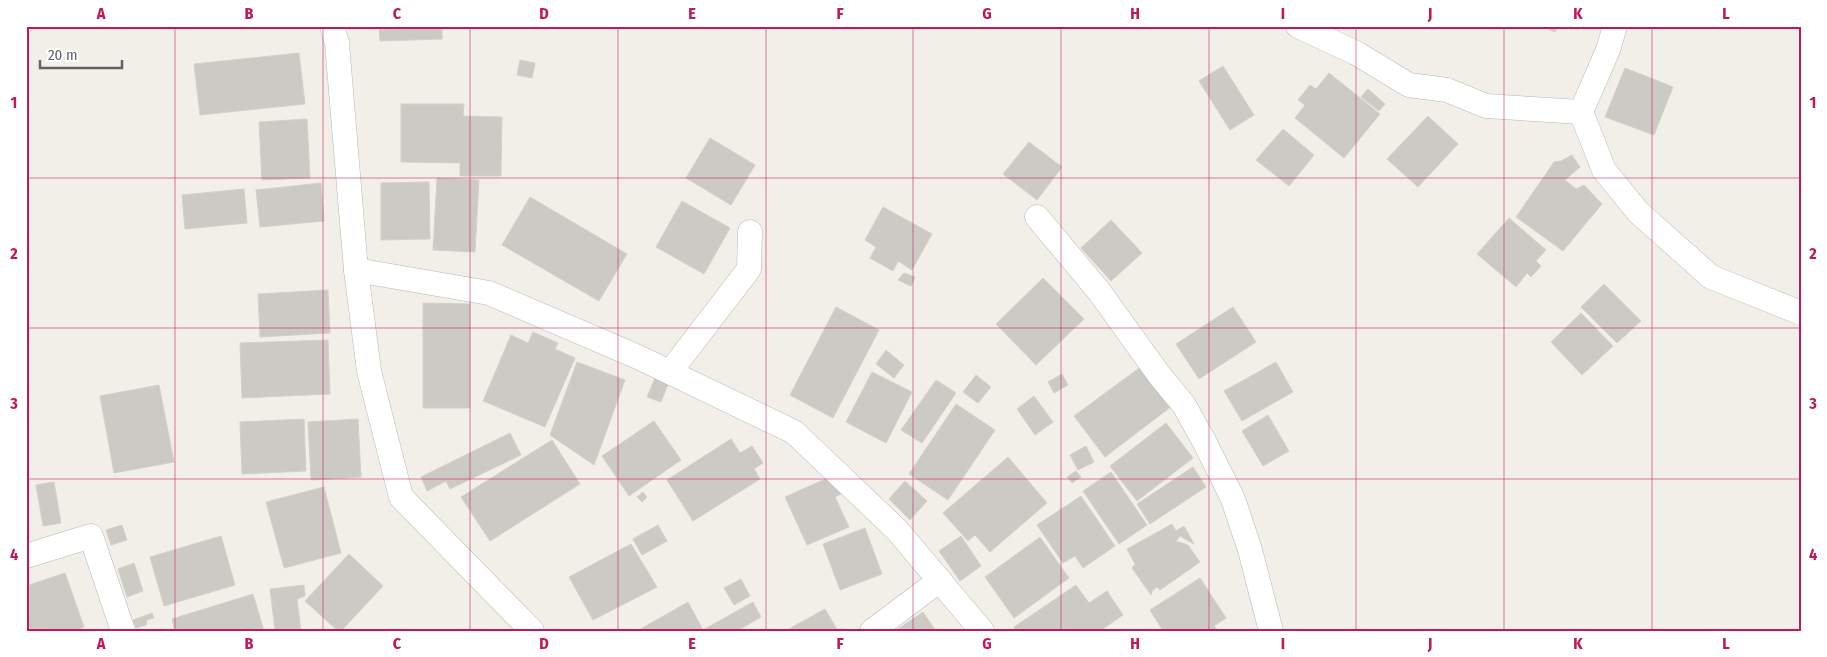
<svg xmlns="http://www.w3.org/2000/svg" width="1827" height="657" font-family="'Fira Sans Condensed',sans-serif">
<style>
.building{fill:#cccac5;stroke:#d6d1c6}
.lines{fill:none;stroke-linecap:round;stroke-linejoin:round}
.minor-casing{stroke:#b5b8bc;stroke-width:25}
.minor{stroke:#fff;stroke-width:24}
.grid{fill:none;stroke:#c2185b;stroke-width:1;stroke-opacity:0.55}
.neatline{fill:none;stroke:#c2185b;stroke-width:2}
.grid-label{font-size:16px;text-anchor:middle;font-weight:bold;fill:#c2185b}
</style>
<rect width="100%" height="100%" fill="#f1efe8"/>
<g class="building">
<path d="M379 26H490L442 28V39L380 41Z"/>
<path d="M1541 26H1558L1555 32Z"/>
<path d="M299 53 305 104 200 115 194 64Z"/>
<path d="M520 60 535 63 532 78 517 75Z"/>
<path d="M1223 66 1254 115 1230 130 1199 81Z"/>
<path d="M1625 68 1673 87 1654 135 1605 117Z"/>
<path d="M1329 73 1380 114 1344 158 1295 118 1305 105 1298 100 1310 85 1316 89Z"/>
<path d="M1368 89 1385 104 1379 111 1361 97Z"/>
<path d="M401 104H464L463 116 502 117 501 176H460V163L401 162Z"/>
<path d="M1428 116 1458 144 1418 187 1387 159Z"/>
<path d="M307 119 310 178 262 180 259 122Z"/>
<path d="M1283 129 1314 155 1289 186 1256 160Z"/>
<path d="M710 138 755 165 731 205 686 178Z"/>
<path d="M1029 142 1062 167 1037 200 1003 174Z"/>
<path d="M1572 155 1580 167 1565 180 1576 189 1584 185 1602 204 1563 251 1516 217 1554 162 1561 161Z"/>
<path d="M437 178 479 180 475 252 433 250Z"/>
<path d="M429 182 430 239 381 240V183Z"/>
<path d="M321 183 324 221 260 227 256 190Z"/>
<path d="M244 189 247 223 185 229 182 195Z"/>
<path d="M530 197 627 254 599 301 502 245Z"/>
<path d="M682 201 730 228 704 274 656 247Z"/>
<path d="M883 207 932 234 912 270 898 261 893 271 870 258 876 247 865 240Z"/>
<path d="M1509 218 1546 250 1536 261 1541 266 1531 277 1527 273 1516 287 1477 254Z"/>
<path d="M1111 220 1142 253 1111 281 1081 248Z"/>
<path d="M904 273 915 277 911 286 898 280Z"/>
<path d="M1043 278 1084 319 1036 365 996 324Z"/>
<path d="M1604 284 1641 321 1617 343 1581 307Z"/>
<path d="M328 290 330 333 260 337 258 294Z"/>
<path d="M423 303 470 304V408H423Z"/>
<path d="M836 307 879 330 833 418 790 395Z"/>
<path d="M1233 307 1256 342 1199 379 1176 344Z"/>
<path d="M1581 313 1613 346 1582 375 1551 342Z"/>
<path d="M533 332 558 343 555 349 575 358 545 427 483 401 511 335 528 343Z"/>
<path d="M328 340 330 394 242 398 240 343Z"/>
<path d="M886 350 904 365 894 378 876 364Z"/>
<path d="M577 362 625 380 594 465 550 435Z"/>
<path d="M1276 362 1293 392 1242 421 1224 391Z"/>
<path d="M1142 366 1172 406 1105 457 1074 416Z"/>
<path d="M872 372 912 392 886 443 846 422Z"/>
<path d="M1062 374 1068 385 1054 393 1048 382Z"/>
<path d="M976 375 991 387 978 403 963 392Z"/>
<path d="M655 378 668 384 661 402 647 397Z"/>
<path d="M936 380 956 393 922 443 901 430Z"/>
<path d="M159 385 174 462 114 473 100 396Z"/>
<path d="M1034 396 1053 422 1035 435 1017 409Z"/>
<path d="M956 404 995 430 948 500 909 474Z"/>
<path d="M1268 415 1289 451 1263 466 1242 431Z"/>
<path d="M304 419 306 471 242 474 240 422Z"/>
<path d="M358 419 361 477 311 480 308 422Z"/>
<path d="M654 421 681 460 629 496 602 456Z"/>
<path d="M1166 423 1193 458 1137 501 1110 466Z"/>
<path d="M510 433 521 455 450 489 446 481 427 491 421 477Z"/>
<path d="M731 439 740 453 752 446 763 463 754 469 760 479 693 521 667 480Z"/>
<path d="M552 440 580 484 490 541 461 497Z"/>
<path d="M1086 446 1094 462 1078 470 1070 455Z"/>
<path d="M1008 457 1047 503 990 552 975 535 968 541 943 513Z"/>
<path d="M1193 467 1206 487 1150 524 1137 504Z"/>
<path d="M1076 471 1081 477 1072 483 1067 477Z"/>
<path d="M1111 472 1147 525 1119 544 1083 491Z"/>
<path d="M832 476 841 494 835 497 849 527 807 545 785 497Z"/>
<path d="M905 481 927 501 910 520 889 499Z"/>
<path d="M54 482 61 523 43 526 36 485Z"/>
<path d="M324 487 341 553 284 568 266 502Z"/>
<path d="M643 492 647 497 642 502 637 497Z"/>
<path d="M1081 496 1115 546 1083 568 1075 556 1063 563 1037 525Z"/>
<path d="M1172 524 1176 531 1184 526 1194 544 1180 536 1176 541 1188 545 1200 562 1160 590 1157 587 1152 591 1151 595 1132 568 1135 564 1127 549Z"/>
<path d="M122 525 127 540 111 545 106 530Z"/>
<path d="M658 525 667 541 642 555 633 539Z"/>
<path d="M865 528 882 574 840 590 823 544Z"/>
<path d="M221 536 235 585 164 606 150 557Z"/>
<path d="M961 536 981 566 960 581 939 551Z"/>
<path d="M1040 537 1069 578 1014 618 985 577Z"/>
<path d="M631 544 657 587 593 620 569 577Z"/>
<path d="M349 554 383 586 341 631H338L305 601Z"/>
<path d="M134 563 143 591 127 597 118 569Z"/>
<path d="M65 573 84 627 74 631H26V586Z"/>
<path d="M1200 578 1226 618 1214 626 1218 631H1163L1150 610Z"/>
<path d="M741 579 750 596 734 605 724 588Z"/>
<path d="M304 585 305 596 297 599 301 631 275 630 270 589Z"/>
<path d="M1076 585 1089 603 1107 591 1123 615 1100 631H1016L1014 627Z"/>
<path d="M253 594 264 631H175L172 619Z"/>
<path d="M688 602 703 630 753 602 761 617 737 631H637Z"/>
<path d="M825 609 838 631H790L789 629Z"/>
<path d="M923 612 936 631H895Z"/>
<path d="M152 613 154 618 147 620 146 625 136 628 133 620Z"/>
</g>
<g class="lines">
<g class="minor-casing">
<g id="minor">
<path d="M332 26 337 43 356 270 369 371 401 497 532 631"/>
<path d="M1298 26 1356 53 1409 85 1447 90 1486 106 1581 112 1608 50 1615 26"/>
<path d="M1581 112 1604 170 1638 212 1711 277 1801 313"/>
<path d="M1037 217 1098 290 1160 376 1184 405 1205 443 1233 499 1250 550 1271 631"/>
<path d="M356 270 489 293 638 357 794 432 897 530 982 631"/>
<path d="M670 372 749 269 750 232"/>
<path d="M26 556 91 536 123 631"/>
<path d="M872 631 940 580"/>
</g>
</g>
<use href="#minor" class="minor"/>
</g>
<path class="grid" d="M175 26V631M323 26V631M470 26V631M618 26V631M766 26V631M913 26V631M1061 26V631M1209 26V631M1356 26V631M1504 26V631M1652 26V631M26 178H1801M26 328H1801M26 479H1801"/>
<rect width="1827" height="657" fill="none" stroke="#ffffff" stroke-width="55"/>
<path d="M40 60v8h82v-8" fill="none" stroke="#5f6368" stroke-width="2.5"/>
<text x="48" y="60" font-size="15" fill="#5f6368" stroke="#ffffff" stroke-width="4" paint-order="stroke">20 m</text>
<rect x="28" y="28" width="1772" height="602" class="neatline"/>
<g class="grid-label">
<text x="101" y="19">A</text>
<text x="249" y="19">B</text>
<text x="397" y="19">C</text>
<text x="544" y="19">D</text>
<text x="692" y="19">E</text>
<text x="840" y="19">F</text>
<text x="987" y="19">G</text>
<text x="1135" y="19">H</text>
<text x="1283" y="19">I</text>
<text x="1430" y="19">J</text>
<text x="1578" y="19">K</text>
<text x="1726" y="19">L</text>
<text x="14" y="108">1</text>
<text x="1813" y="108">1</text>
<text x="14" y="259">2</text>
<text x="1813" y="259">2</text>
<text x="14" y="409">3</text>
<text x="1813" y="409">3</text>
<text x="14" y="560">4</text>
<text x="1813" y="560">4</text>
<text x="101" y="649">A</text>
<text x="249" y="649">B</text>
<text x="397" y="649">C</text>
<text x="544" y="649">D</text>
<text x="692" y="649">E</text>
<text x="840" y="649">F</text>
<text x="987" y="649">G</text>
<text x="1135" y="649">H</text>
<text x="1283" y="649">I</text>
<text x="1430" y="649">J</text>
<text x="1578" y="649">K</text>
<text x="1726" y="649">L</text>
</g>
</svg>
